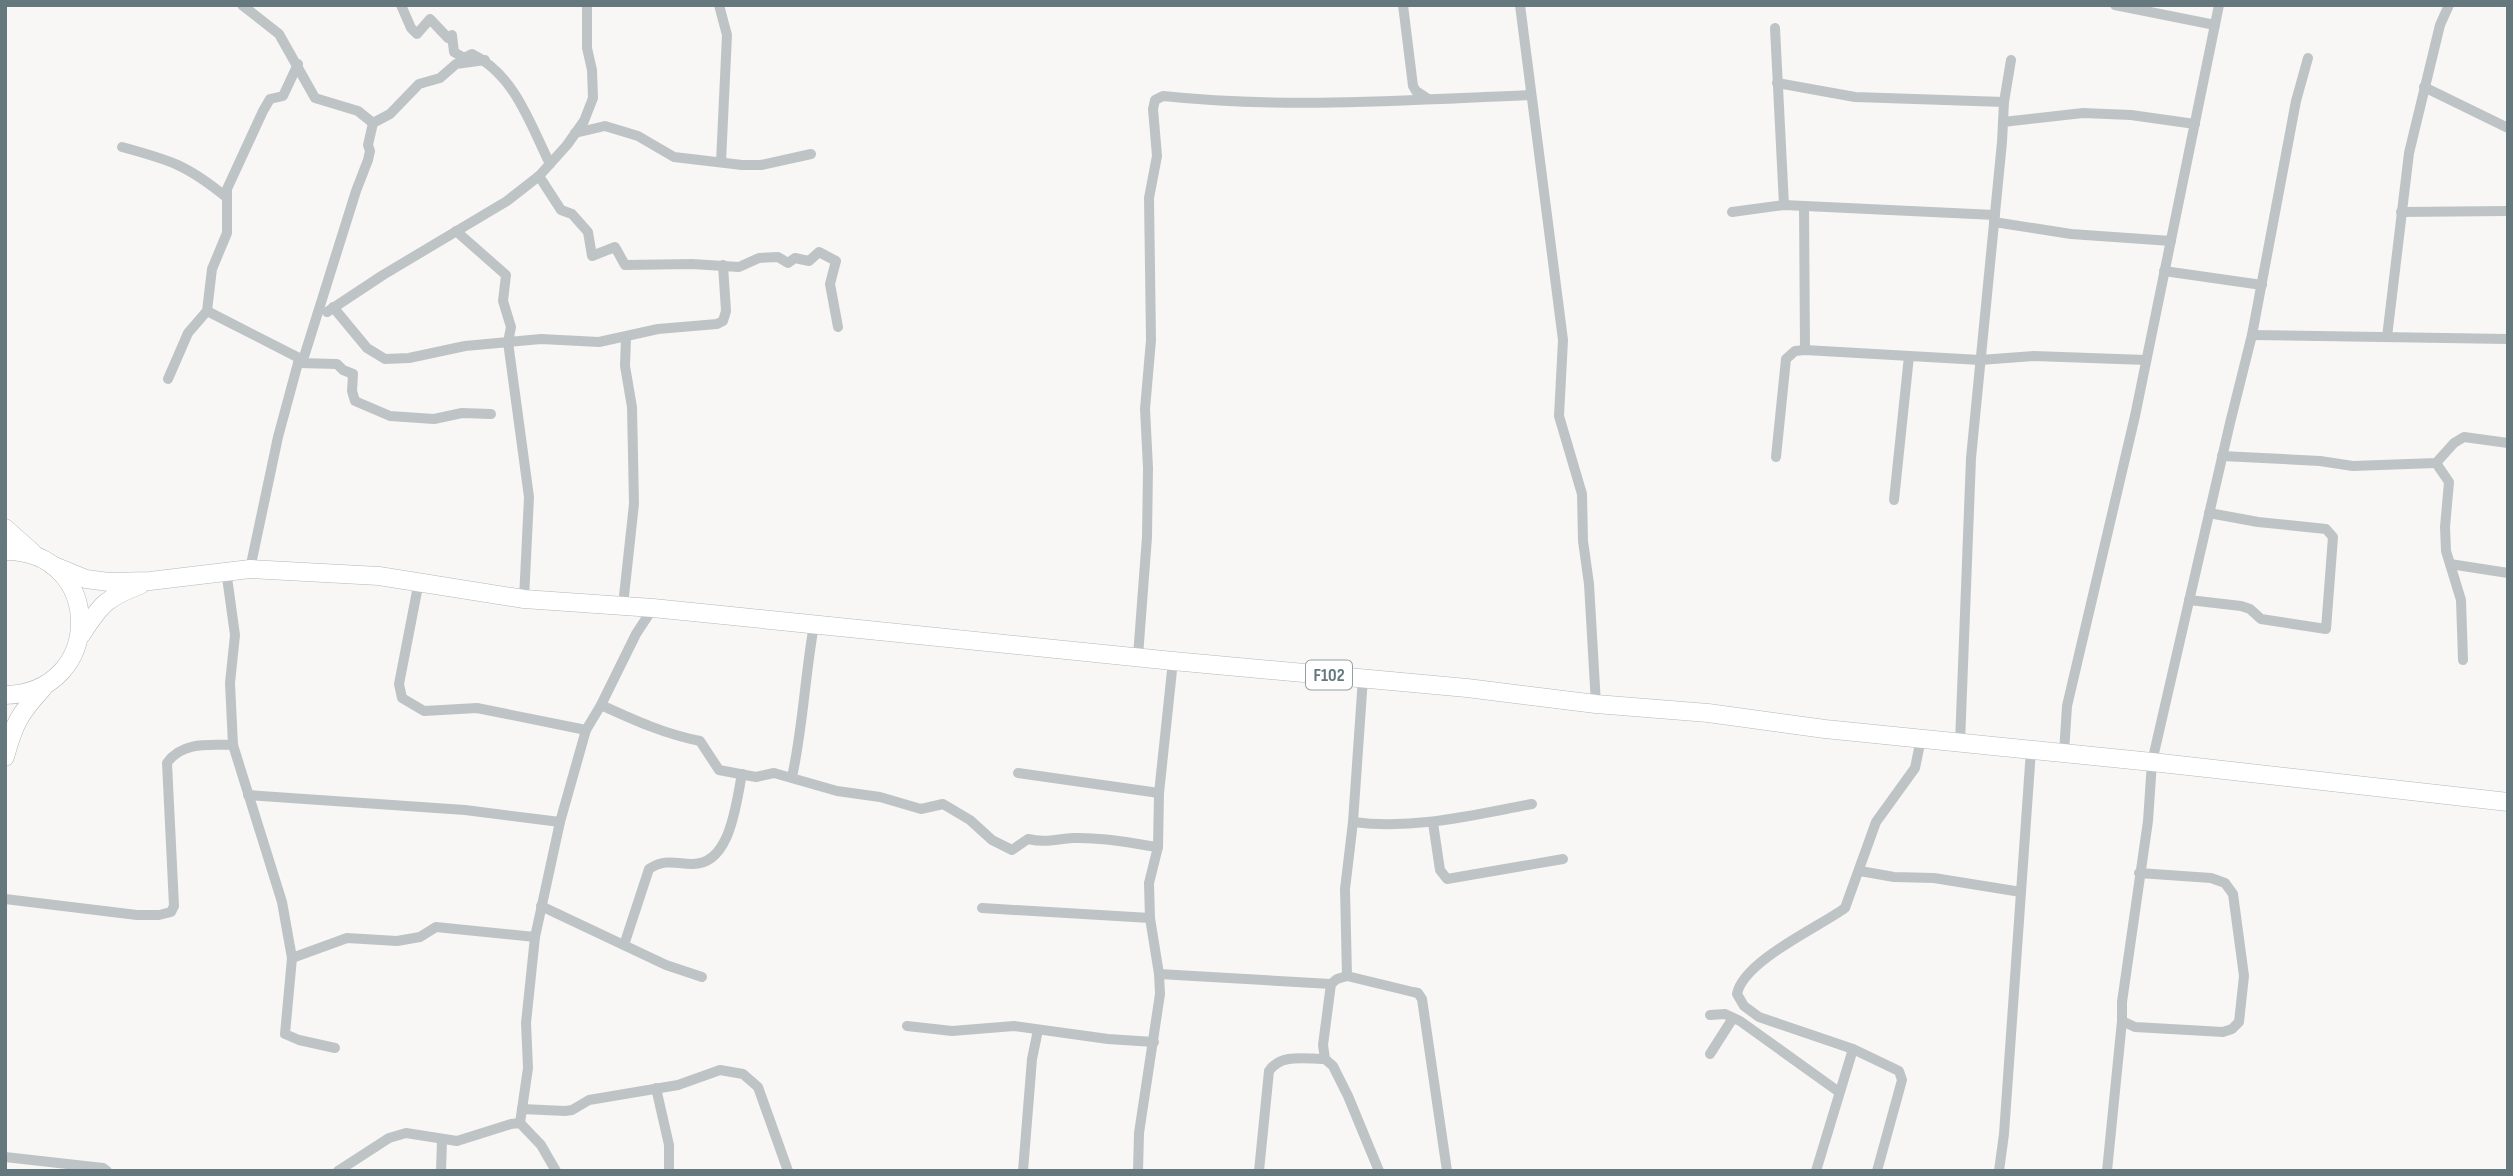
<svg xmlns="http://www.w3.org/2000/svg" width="2513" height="1176" font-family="'Sofia Sans Condensed',sans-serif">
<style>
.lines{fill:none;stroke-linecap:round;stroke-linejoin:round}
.primary-casing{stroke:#b2b8bb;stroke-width:19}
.minor{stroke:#bec4c6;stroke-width:10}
.primary{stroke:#fff;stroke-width:18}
.labels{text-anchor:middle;stroke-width:7;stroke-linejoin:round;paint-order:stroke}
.shield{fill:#fff;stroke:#92a0a5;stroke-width:2}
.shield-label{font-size:18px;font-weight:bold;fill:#64787e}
</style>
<rect width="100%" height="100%" fill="#f8f7f5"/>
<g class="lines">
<g class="primary-casing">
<g id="primary">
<path d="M5 528 32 552"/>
<path d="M5 551C104 550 106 693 5 695"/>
<path d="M52 565 86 579 109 582 150 581 250 569 379 576 524 599 653 608 1173 661 1467 688 1596 704 1708 713 1825 729 2152 762 2508 802"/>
<path d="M81 635C101 604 106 598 140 585"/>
<path d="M5 757C14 724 19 714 43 688"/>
</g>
</g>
<g class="minor">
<path d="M242 5 279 34 315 98 358 111 373 123"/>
<path d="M401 5 411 28 417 34 430 19 448 38 452 35 454 52 464 58 472 54C515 75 530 124 550 164"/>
<path d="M719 5 727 35 721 162"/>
<path d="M1403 5 1413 86 1416 91 1428 99"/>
<path d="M1520 5 1563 340 1559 416 1582 494 1583 541 1589 584 1596 704"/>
<path d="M2115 5 2215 25"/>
<path d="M1775 28 1784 205"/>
<path d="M1777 83 1855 97 2004 102"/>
<path d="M2424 87 2508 128"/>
<path d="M2003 122 2083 113 2131 115 2195 124"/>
<path d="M575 133 605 126 638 136 674 157 742 165H761L811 154"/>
<path d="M122 147C170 160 187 165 226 197"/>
<path d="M539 176 561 210 572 214 588 232 592 256 615 247 625 265 692 264 739 267 759 258 778 257 788 263 795 258 809 261 819 252 836 261 830 284 838 327"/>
<path d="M1804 206 1805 350"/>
<path d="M1732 212 1784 205 1995 215"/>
<path d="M2401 212 2508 211"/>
<path d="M1994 222 2071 234 2171 241"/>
<path d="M456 231 506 275 503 301 511 327 508 342 529 497 524 599"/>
<path d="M2164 271 2262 285"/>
<path d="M333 307 367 348 385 359 409 358 465 346 541 339 599 342 658 329 717 324 723 321 726 311 723 265"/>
<path d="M207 311 303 360"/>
<path d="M327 312 383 275 507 201 539 176 567 145 584 121 593 98 592 70 587 48V5"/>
<path d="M2252 335 2508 339"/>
<path d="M2387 337 2409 153 2440 25 2449 5"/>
<path d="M298 363 337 364 343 370 353 374 352 391 355 401 390 416 434 419 462 413 491 414"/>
<path d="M168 379 188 333 207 311 212 269 227 233V189L263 111 270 99 283 96 298 64"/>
<path d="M2222 456 2320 461 2353 466 2436 463 2454 443 2464 437 2508 443"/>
<path d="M1776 457 1786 359 1795 351 1805 350 1980 360 2034 356 2146 360"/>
<path d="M2436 463 2449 482 2445 527 2446 551 2461 600 2463 660"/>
<path d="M1894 500 1909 356"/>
<path d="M2450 564 2508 573"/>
<path d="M250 569 278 437 298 363 303 360 356 191 368 160 370 151 368 145 373 123 390 114 419 84 440 78 456 64 485 60"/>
<path d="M226 570 235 635 230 683 233 745 282 902 292 958 285 1034 299 1040 335 1048"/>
<path d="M419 581 399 684 402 698 424 711 477 708 586 730"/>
<path d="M2189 600 2241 606 2250 609 2261 619 2326 629 2333 537 2326 529 2258 522 2209 513"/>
<path d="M623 605 634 504 632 407 625 366 626 338"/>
<path d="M1138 656 1147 537 1148 468 1145 409 1151 340 1149 198 1157 156 1153 109 1155 100 1163 96C1284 109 1408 100 1530 95"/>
<path d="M1363 678 1353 822 1345 889 1347 976 1337 979 1331 984 1323 1045 1325 1059 1333 1066 1348 1096 1379 1171"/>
<path d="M601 705C634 720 664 734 700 741L719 770 756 777 774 773 837 791 880 797 921 809 943 804 970 820 992 840 1012 850 1028 839C1046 843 1056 839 1073 838 1102 837 1130 843 1158 847"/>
<path d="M1960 743 1971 458 2002 142 2004 102 2011 60"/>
<path d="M2064 753 2067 706 2135 416 2219 5"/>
<path d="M1018 773 1159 793"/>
<path d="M792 777C803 727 805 675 814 625"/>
<path d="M248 795 465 810 560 822"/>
<path d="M1353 822C1414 830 1473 815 1532 804"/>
<path d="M1433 823 1440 870 1447 879 1563 859"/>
<path d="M1860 871 1894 877 1934 878 2021 892"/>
<path d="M2139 873 2211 878 2225 883 2233 894 2244 976 2239 1022 2232 1029 2223 1032 2135 1027 2122 1021V1002L2148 821 2152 762 2230 423 2252 335 2296 101 2308 58"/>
<path d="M5 899 137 915H159L171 912 174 906 167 763C182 741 210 745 233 745"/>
<path d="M541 906 666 965 702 977"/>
<path d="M982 908 1150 918"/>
<path d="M624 945 649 869C664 859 674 863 691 864 731 866 736 802 742 774"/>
<path d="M292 958 347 938 397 941 420 937 436 927 535 937"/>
<path d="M1159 974 1331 984"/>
<path d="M1347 976 1413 992 1418 993 1422 999 1447 1171"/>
<path d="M1710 1015 1725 1014 1740 1021 1839 1092"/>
<path d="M907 1026 952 1031 1014 1026 1108 1039 1154 1042"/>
<path d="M1710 1054 1733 1018"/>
<path d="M656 1088 669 1145V1171"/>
<path d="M522 1109 565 1111 572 1110 589 1100 678 1085 720 1070 743 1074 758 1087 788 1171"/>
<path d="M520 1123 528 1068 526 1023 535 937 560 822 586 730 601 705 636 634 653 608"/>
<path d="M5 1157 103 1168 107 1171"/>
<path d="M338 1171 389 1138 406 1133 457 1141 511 1124 520 1123 541 1145 556 1171"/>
<path d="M441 1171 442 1140"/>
<path d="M1023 1171 1032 1059 1038 1030"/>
<path d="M1138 1171 1139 1133 1160 994 1159 974 1150 918 1149 883 1158 847 1159 793 1173 661"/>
<path d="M1259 1171 1269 1071C1281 1053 1306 1059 1325 1059"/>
<path d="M1816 1171 1853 1049"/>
<path d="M1877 1171 1902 1080 1899 1071 1853 1049 1759 1017 1744 1006 1737 994C1743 961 1819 927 1845 908L1876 822 1915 768 1921 739"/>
<path d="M1999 1171 2004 1134 2031 750"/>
<path d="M2107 1171 2122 1021"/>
</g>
<use href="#primary" class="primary"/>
</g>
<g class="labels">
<rect class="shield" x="1306" y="660.5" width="46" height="29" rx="5"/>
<g class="shield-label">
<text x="1329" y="681">F102</text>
</g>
</g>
<rect width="2513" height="1176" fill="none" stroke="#64787e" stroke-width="14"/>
</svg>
